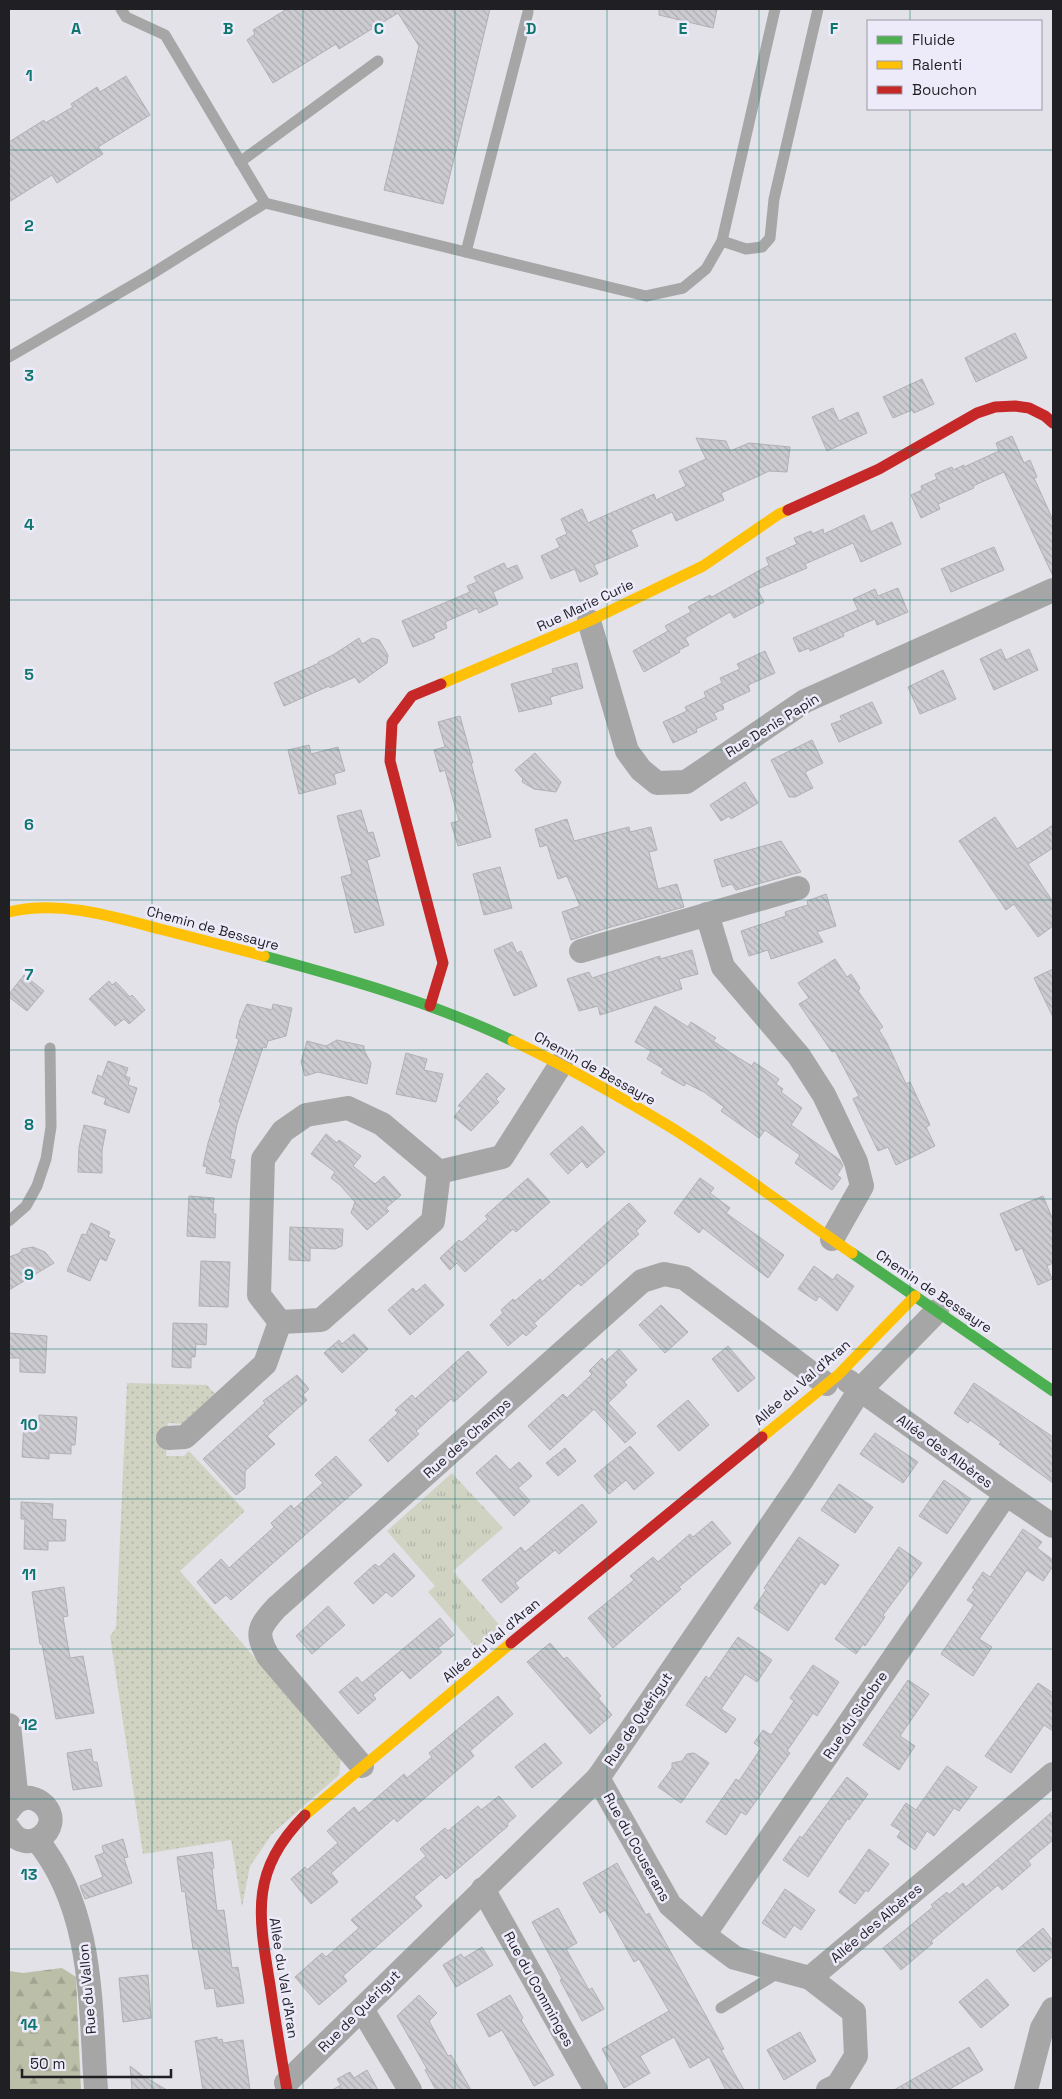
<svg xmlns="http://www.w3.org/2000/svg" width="1062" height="2099" font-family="'Space Grotesk',sans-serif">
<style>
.grass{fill:url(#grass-tufts)}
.forest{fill:url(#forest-firs)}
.park{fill:url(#park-dots)}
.building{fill:url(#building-back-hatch);stroke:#b0b0b5}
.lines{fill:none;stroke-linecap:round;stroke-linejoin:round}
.lane{stroke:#a6a6a7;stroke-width:11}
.street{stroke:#a6a6a7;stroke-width:24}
.fast{stroke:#4caf50;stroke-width:11}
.slow{stroke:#ffc107;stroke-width:11}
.jam{stroke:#c62828;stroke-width:11}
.grid{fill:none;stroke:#0f766e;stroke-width:1;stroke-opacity:0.55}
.labels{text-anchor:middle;stroke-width:5;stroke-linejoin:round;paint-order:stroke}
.street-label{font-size:14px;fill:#1f1f24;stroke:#edebfa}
.grid-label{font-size:16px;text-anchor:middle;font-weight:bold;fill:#0f766e;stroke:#edebfa;stroke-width:5;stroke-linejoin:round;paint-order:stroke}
</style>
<defs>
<pattern id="grass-tufts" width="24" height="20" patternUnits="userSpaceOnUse" patternTransform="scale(1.25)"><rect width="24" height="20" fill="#d0d3c2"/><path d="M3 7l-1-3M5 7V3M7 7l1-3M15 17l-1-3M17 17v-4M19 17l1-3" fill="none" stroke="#b2b5a7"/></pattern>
<pattern id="forest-firs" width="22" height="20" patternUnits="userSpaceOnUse" patternTransform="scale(1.25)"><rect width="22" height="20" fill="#bcbfa8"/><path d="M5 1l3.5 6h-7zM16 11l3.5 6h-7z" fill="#a1a490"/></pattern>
<pattern id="park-dots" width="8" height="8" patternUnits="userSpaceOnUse" patternTransform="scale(1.25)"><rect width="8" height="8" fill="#d0d3c2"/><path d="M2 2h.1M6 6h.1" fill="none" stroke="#b2b5a7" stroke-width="1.8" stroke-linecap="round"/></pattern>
<pattern id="building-back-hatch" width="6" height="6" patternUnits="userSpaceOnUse" patternTransform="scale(1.25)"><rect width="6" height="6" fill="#cbcbd0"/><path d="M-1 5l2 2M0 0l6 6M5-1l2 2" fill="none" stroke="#aeaeb2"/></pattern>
</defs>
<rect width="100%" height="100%" fill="#e2e2e8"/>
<path class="grass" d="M452 1473 503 1528 453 1571 502 1628 477 1649 428 1592 435 1586 387 1531Z"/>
<path class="forest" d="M62 1968 76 1977 81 2090H9V1971L23 1973Z"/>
<path class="park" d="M127 1383 207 1385 217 1396 185 1424 168 1423 166 1456H184L189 1451 245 1511 180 1571 341 1758 339 1775 272 1834 250 1866 242 1907 231 1840 143 1854 110 1636 116 1628Z"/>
<g class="building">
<path d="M287 9H490L443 204 384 190 419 46 398 13 339 49 336 44 273 83 247 40 255 34 253 30Z"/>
<path d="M659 9H717L713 28 659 15Z"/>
<path d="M126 76 150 115 98 147 103 154 57 183 52 175 9 202V142L44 120 45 123 73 107 71 104 97 87 100 92Z"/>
<path d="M1015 333 1027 358 976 382 965 358Z"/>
<path d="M922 379 934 404 914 413 912 410 893 418 883 397Z"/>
<path d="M833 408 839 421 858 412 867 433 827 451 812 417Z"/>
<path d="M1012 436 1024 463 1030 460 1037 477 1034 478 1053 520V576L1004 472 973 486 974 488 938 504 940 509 921 518 911 495 922 490 921 486 937 479 935 474 952 467 953 470 964 465V467L999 451 996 443Z"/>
<path d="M696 438 726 441 730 451 749 443 790 447 787 472 769 471 765 473 721 493 724 500 676 521 672 512 631 530 638 546 594 565 598 574 580 582 575 569 551 579 541 556 560 547 556 539 567 534 561 519 582 509 588 523 654 494 656 500 686 486 679 471 706 459Z"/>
<path d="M864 515 871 532 892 522 901 544 861 562 853 543 805 564 807 568 757 589 764 602 734 618 730 612 685 638 689 645 679 650 680 652 644 672 633 651 668 631 665 626 691 612 688 607 710 595 712 597 769 565 766 558 797 544 794 538 811 531 812 534 823 529 824 534Z"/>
<path d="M994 547 1004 570 951 592 941 569Z"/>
<path d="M504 563 507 569 517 565 523 578 493 592 498 604 479 613 477 608 445 622 447 628 433 634 435 638 413 647 402 621 470 592 467 586 477 582 474 577Z"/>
<path d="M898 588 908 612 877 625 875 619 843 633 844 636 810 651 809 648 799 652 793 638 858 610 853 599 875 589 878 596Z"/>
<path d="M359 638 362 644 372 638 379 640 388 655 387 663 359 683 355 677 330 688 329 686 284 706 274 683 319 663 318 662 333 655Z"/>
<path d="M1001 649 1006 660 1029 649 1038 670 994 690 980 659Z"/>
<path d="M765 651 775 673 748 685 750 691 722 704 724 709 714 713 717 719 696 729 697 732 673 743 663 722 687 711 685 707 706 697 704 692 722 683 720 678 740 669 737 664Z"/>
<path d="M577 663 583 688 550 697 552 704 519 712 511 684 553 673 552 669Z"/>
<path d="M943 670 956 699 920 714 908 687Z"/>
<path d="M872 702 882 723 839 742 831 724 842 720 840 716Z"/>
<path d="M460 716 473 763H471L491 837 458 846 451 823 459 821 445 770 440 772 434 750 445 747 438 722Z"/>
<path d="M812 740 823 763 805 772 813 788 795 797H789L771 760Z"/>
<path d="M309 745 311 754 338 747 345 771 334 774 336 784 299 794 288 750Z"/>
<path d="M535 753 561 782 556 792 534 789 522 782 523 779 515 770Z"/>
<path d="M745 782 758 803 731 819 729 816 721 821 710 805Z"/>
<path d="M361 810 368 833 373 832 380 856 367 860 384 925 355 933 341 877 352 874 337 816Z"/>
<path d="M995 817 1017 849 1053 825V848L1028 864 1053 902V926L1038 937 1014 904 1006 910 959 841Z"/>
<path d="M567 819 574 841 629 827 630 832 651 827 657 850 649 852 658 889 677 884 684 907 604 929 571 940 562 912 580 906 567 876 558 879 547 845 540 847 535 829Z"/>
<path d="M781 841 801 872 736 890 732 884 722 887 714 860Z"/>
<path d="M500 867 512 908 484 915 473 874Z"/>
<path d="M826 894 836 926 817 932 823 942 771 959 768 950 749 956 741 931 786 916 785 912 808 905 807 901Z"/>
<path d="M512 942 517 953 521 951 537 986 514 996 494 950Z"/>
<path d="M692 950 698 974 679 979 682 989 600 1015 598 1006 579 1011 567 979 589 972 592 978 660 956V959Z"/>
<path d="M835 959 847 977 851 974 860 988 858 991 883 1027 879 1030 887 1043 906 1084 910 1082 930 1125 926 1127 935 1146 896 1165 888 1147 878 1151 853 1099 859 1096 835 1051 832 1052 799 1004 809 998 798 983Z"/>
<path d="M1053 969V1017L1034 978Z"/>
<path d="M24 975 44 991 27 1011 9 997V994Z"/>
<path d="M109 981 112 985 116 982 130 997 132 995 145 1010 129 1024 124 1019 115 1026 89 999Z"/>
<path d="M247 1004 272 1010 273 1004 292 1008 286 1036 268 1041 266 1048 263 1047 237 1124 230 1159 235 1160 231 1178 206 1173 207 1167 203 1166 208 1143 221 1103 219 1102 239 1039 236 1038 240 1020Z"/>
<path d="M655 1006 688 1027 691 1022 716 1038 713 1041 737 1057 752 1066 754 1062 779 1079 776 1084 783 1089 781 1092 802 1108 791 1125 840 1160 843 1166 837 1175 841 1178 832 1190 795 1163 800 1155 765 1130 759 1138 721 1111 724 1107 704 1092 686 1083 684 1086 661 1073 664 1069 647 1059 651 1051 635 1042Z"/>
<path d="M337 1040 364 1046V1050L371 1063 367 1084 318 1072 305 1076 301 1062 307 1041 326 1046Z"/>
<path d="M406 1053 427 1059 424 1070 443 1074 436 1102 396 1094Z"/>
<path d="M108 1061 128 1068 125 1076 130 1078 128 1085 137 1088 129 1113 104 1104 106 1098 92 1093 98 1075 102 1077Z"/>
<path d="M487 1073 505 1089 496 1099 499 1102 471 1131 454 1117 462 1107 458 1106Z"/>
<path d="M84 1125 106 1130 102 1150V1173L78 1172 79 1147Z"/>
<path d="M582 1126 605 1152 587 1168 582 1161 568 1174 550 1154Z"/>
<path d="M326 1134 337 1143 339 1140 361 1156 353 1166 375 1184 384 1176 401 1195 386 1208 389 1211 367 1230 351 1213 355 1202 340 1185 331 1178 335 1172 311 1154Z"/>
<path d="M528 1178 550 1202 516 1232 513 1229 465 1272 457 1263 450 1270 440 1258 459 1240 462 1242 488 1219 485 1216Z"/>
<path d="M700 1178 714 1188 710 1193 730 1208 726 1213 784 1255 768 1278 703 1228 699 1233 674 1213Z"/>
<path d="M189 1196 214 1198 213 1214H216L215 1238 187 1236Z"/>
<path d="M1043 1196 1053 1220V1263L1047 1266 1052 1279 1038 1285 1022 1248 1016 1251 1000 1214Z"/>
<path d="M629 1203 646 1221 636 1231 639 1234 581 1286 578 1283 541 1317 534 1323 537 1326 526 1336 523 1333 508 1346 490 1325 503 1313 501 1310 513 1299 515 1301 540 1279 542 1282Z"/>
<path d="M91 1223 110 1232 108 1237 115 1240 106 1261 100 1258 90 1281 67 1271 82 1234 86 1235Z"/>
<path d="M290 1227 343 1229 342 1246 335 1249 310 1248V1261L289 1260Z"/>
<path d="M33 1247 45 1252 54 1263 9 1290V1257L20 1253 22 1249Z"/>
<path d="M201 1261 230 1262 228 1307 199 1306Z"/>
<path d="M814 1266 833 1280 837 1274 854 1286 837 1311 819 1296 816 1301 798 1289Z"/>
<path d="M425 1284 444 1305 410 1335 388 1310 413 1288 416 1292Z"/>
<path d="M661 1305 688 1332 665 1353 639 1325Z"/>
<path d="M173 1323 207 1324 206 1345 196 1344 195 1357H191V1368L172 1367Z"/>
<path d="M9 1333 47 1336 45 1373 20 1372V1358H9Z"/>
<path d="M354 1334 368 1349 342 1373 324 1353 339 1340 342 1344Z"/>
<path d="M728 1346 755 1378 738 1392 712 1359Z"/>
<path d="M619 1349 637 1370 624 1382 627 1385 608 1403 636 1433 625 1443 594 1409 550 1450 528 1426 563 1394 567 1398 592 1374 589 1371 602 1358 605 1362Z"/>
<path d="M468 1351 487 1372 454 1402 451 1399 416 1431 419 1434 388 1462 369 1440 398 1413 395 1410 412 1395 415 1399Z"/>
<path d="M297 1375 309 1389 303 1395 307 1400 267 1436 275 1444 245 1471V1488L236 1495 203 1459 265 1403 263 1401Z"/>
<path d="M974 1383 1053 1437V1483L999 1444 1001 1442 970 1420 968 1423 954 1413Z"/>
<path d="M688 1400 709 1425 679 1451 657 1426Z"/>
<path d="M39 1415 77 1417 75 1445H71V1454L49 1453V1459L22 1457 24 1422 39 1423Z"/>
<path d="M875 1433 918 1462 903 1483 860 1454Z"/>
<path d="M630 1446 654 1473 634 1490 626 1480 609 1494 594 1476Z"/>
<path d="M565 1448 576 1461 558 1476 546 1463Z"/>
<path d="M496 1455 510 1470 519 1462 532 1476 518 1488 530 1501 514 1516 476 1473Z"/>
<path d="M336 1456 362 1485 231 1600 226 1595 215 1604 197 1582 221 1559 229 1568 274 1527 271 1523 291 1505 294 1509 323 1483 315 1475Z"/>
<path d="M944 1480 971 1499 947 1534 919 1516Z"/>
<path d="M839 1484 873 1507 855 1533 821 1510Z"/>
<path d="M21 1502 53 1504 52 1519 66 1520 65 1541H48V1550L24 1549 25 1519H21Z"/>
<path d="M582 1504 597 1522 559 1554 555 1550 515 1583 519 1588 501 1603 482 1580 521 1547 525 1552Z"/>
<path d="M712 1521 731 1543 679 1587 681 1589 613 1648 588 1618 634 1580 630 1576 653 1557 658 1562 690 1534 693 1537Z"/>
<path d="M1023 1529 1042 1542 1037 1548 1053 1560V1566L1043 1581 1027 1570 979 1639 992 1647 973 1676 941 1654 974 1605 967 1600 975 1589 972 1588 983 1572 990 1577Z"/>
<path d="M799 1537 839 1565 825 1585 821 1582 788 1631 754 1608 766 1590 764 1588Z"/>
<path d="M899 1547 922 1563 883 1615 885 1617 865 1646 863 1644 856 1654 835 1639Z"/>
<path d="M394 1553 415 1576 392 1597 386 1592 373 1604 354 1583 375 1564 379 1567Z"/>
<path d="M64 1587 68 1616 63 1617 70 1658 83 1656 94 1713 56 1719 42 1644H40L32 1592Z"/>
<path d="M328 1606 345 1625 312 1654 296 1636Z"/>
<path d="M440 1618 454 1635 438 1648 442 1652 410 1679 402 1670 373 1695 376 1699 358 1714 339 1692 357 1677 362 1683Z"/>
<path d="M738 1637 772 1660 757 1682 745 1674 721 1709 736 1719 726 1733 686 1705 706 1676 709 1679Z"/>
<path d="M550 1643 564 1659 567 1657 601 1696 598 1698 612 1715 590 1734 527 1662Z"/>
<path d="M813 1665 839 1682 817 1716 813 1713 787 1751 790 1753 746 1815 741 1812 726 1835 706 1822 736 1779 739 1781 761 1748 754 1743 763 1730 771 1735 794 1701 790 1698Z"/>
<path d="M908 1680 929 1694 900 1736 915 1746 899 1770 863 1745Z"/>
<path d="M1038 1683 1053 1693V1731L1044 1725 1011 1773 985 1756Z"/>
<path d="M498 1696 513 1714 470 1751 474 1756 397 1822 394 1818 331 1873 338 1882 311 1904 291 1879 305 1867 307 1870 338 1843 327 1831 354 1807 359 1813 404 1774 407 1778 432 1757 429 1753Z"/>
<path d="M545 1743 562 1763 532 1788 515 1767Z"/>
<path d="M91 1749 93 1762H97L102 1786 73 1790 67 1753Z"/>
<path d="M694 1753 709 1763 681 1803 658 1787 672 1768V1763L682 1761 687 1754Z"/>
<path d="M947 1766 977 1787 959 1811 954 1808 934 1836 927 1831 915 1850 897 1837 901 1831 891 1825 906 1803 916 1810Z"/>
<path d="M847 1777 868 1794 849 1820 848 1818 808 1877 783 1860 800 1836 802 1838Z"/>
<path d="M499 1796 516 1816 507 1824 508 1826 446 1879 441 1874 414 1897 422 1906 343 1976 347 1981 319 2005 295 1977 322 1953 326 1957 359 1928 351 1920 426 1856 420 1849 445 1828 448 1831 478 1806 481 1810Z"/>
<path d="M1053 1811V1840L1028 1861 1031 1865 1002 1890 998 1885 931 1941 933 1943 901 1970 883 1948 933 1907 931 1905 947 1892 949 1895 963 1883 966 1887Z"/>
<path d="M123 1839 128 1857 124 1858 132 1883 85 1899 80 1886 103 1877 95 1856 104 1853 102 1846Z"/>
<path d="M869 1849 889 1864 868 1892 866 1890 855 1904 839 1892Z"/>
<path d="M212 1852 214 1868 212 1869 217 1911 224 1910 232 1968 238 1967 244 2003 217 2007 214 1988 205 1989 198 1949H193L185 1891 182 1892 177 1857Z"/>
<path d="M617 1863 646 1915 649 1913 695 1996 724 2049 721 2050 744 2090H726L709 2057 690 2068 674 2037 640 2056 650 2073 624 2088 602 2049 669 2011 639 1959 634 1962 605 1910 600 1913 583 1883Z"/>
<path d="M785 1889 815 1910 801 1930 794 1925 785 1938 762 1923Z"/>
<path d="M558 1908 577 1943 566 1949 589 1990 592 1988 604 2009 582 2021 560 1980 562 1979 532 1922Z"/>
<path d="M1043 1928 1053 1941V1956L1034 1972 1016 1951Z"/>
<path d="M482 1947 493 1965 456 1987 443 1965 461 1954 464 1958Z"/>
<path d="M148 1975 151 2018 123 2022 119 1978Z"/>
<path d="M987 1979 1009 2005 981 2028 959 2002Z"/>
<path d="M419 1995 437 2013 429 2021 448 2056 451 2055 471 2090H436L425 2070 427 2069 397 2016Z"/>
<path d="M510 1995 523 2018 521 2020 554 2075 534 2086 502 2030 489 2037 477 2014Z"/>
<path d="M800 2032 816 2061 784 2080 767 2050Z"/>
<path d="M217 2037V2040L222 2039 223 2043 243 2040 250 2090H203L195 2041Z"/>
<path d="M969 2047 983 2070 948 2090H894Z"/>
<path d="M130 2066 143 2076 167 2090H132Z"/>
<path d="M367 2070 378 2090H332L341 2085 337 2079 350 2072 354 2078Z"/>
</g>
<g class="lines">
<g class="lane">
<path d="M121 9 126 17 165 35 265 203"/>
<path d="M240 162 378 61"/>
<path d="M722 241 746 249 762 247 770 238 774 199 818 9"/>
<path d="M466 252 528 12"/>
<path d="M9 357 150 275 265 203 646 296 683 288 706 269 722 241 775 9"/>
<path d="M9 1221 26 1206 37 1186 46 1159 51 1127 50 1048"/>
<path d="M721 2008 781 1971"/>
</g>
<g class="street">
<path d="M589 621 627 751 641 770 657 783 686 782 805 701 1053 590"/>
<path d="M707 914 723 967 799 1056 824 1095 856 1162 862 1186 832 1239"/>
<path d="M581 951 798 888"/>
<path d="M280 1322 259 1295 263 1159 283 1131 306 1115 348 1108 382 1124 439 1172"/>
<path d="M848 1381 1006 1494 1053 1526"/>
<path d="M168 1438 185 1437 265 1364 280 1322 321 1320 433 1221 439 1172 502 1157 561 1064"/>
<path d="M9 1725 17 1801"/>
<path d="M362 1766 268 1656C255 1633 259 1627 276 1608L642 1281 664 1274 684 1278 826 1384"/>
<path d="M598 1778 670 1905 704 1935 735 1958 810 1978 854 2012 856 2056 838 2085 828 2090"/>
<path d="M9 1810C14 1802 22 1797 31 1798 37 1799 41 1802 45 1806 65 1829 26 1858 9 1829"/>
<path d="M37 1840C94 1910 90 2005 96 2090"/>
<path d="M483 1889 596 2090"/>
<path d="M704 1935 1006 1494"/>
<path d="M810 1978 1053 1774"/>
<path d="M362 2009 410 2090"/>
<path d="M286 2083 598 1778 802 1480 860 1390 937 1311"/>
<path d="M1026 2090 1042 2028 1053 2009"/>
</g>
<g class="fast">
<path d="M264 956C349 979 434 1003 513 1041"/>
<path d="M852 1253 1053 1391"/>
</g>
<g class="slow">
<path d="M441 684 589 621 703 566 779 514 788 510"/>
<path d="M9 912C59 900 111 916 160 929 195 938 229 947 264 956"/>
<path d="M513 1041C566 1066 617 1095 667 1125 731 1164 790 1211 852 1253"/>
<path d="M762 1437 838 1375 915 1296"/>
<path d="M305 1815 511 1643"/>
</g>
<g class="jam">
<path d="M788 510 879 469 977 413 995 407 1015 406 1029 408 1045 416 1053 423"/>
<path d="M430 1006 443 963 390 761 392 723 412 696 441 684"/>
<path d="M511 1643 762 1437"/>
<path d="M287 2090C281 2055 275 2020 270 1985 258 1913 250 1871 305 1815"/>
</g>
</g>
<path class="grid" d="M152 9V2090M303 9V2090M455 9V2090M607 9V2090M759 9V2090M910 9V21M910 109V2090M9 150H1053M9 300H1053M9 450H1053M9 600H1053M9 750H1053M9 900H1053M9 1050H1053M9 1199H1053M9 1349H1053M9 1499H1053M9 1649H1053M9 1799H1053M9 1949H1053"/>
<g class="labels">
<g class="street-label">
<text transform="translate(585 605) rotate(-25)" y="5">Rue Marie Curie</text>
<text transform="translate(772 725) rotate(-32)" y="5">Rue Denis Papin</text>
<text transform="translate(213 928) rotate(15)" y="5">Chemin de Bessayre</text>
<text transform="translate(595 1068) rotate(29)" y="5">Chemin de Bessayre</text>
<text transform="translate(934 1291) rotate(34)" y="5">Chemin de Bessayre</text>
<text transform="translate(802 1382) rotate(-41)" y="5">Allée du Val d'Aran</text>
<text transform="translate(467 1438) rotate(-42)" y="5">Rue des Champs</text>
<text transform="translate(945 1451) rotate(36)" y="5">Allée des Albères</text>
<text transform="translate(491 1640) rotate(-40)" y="5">Allée du Val d'Aran</text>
<text transform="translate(855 1715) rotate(-56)" y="5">Rue du Sidobre</text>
<text transform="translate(638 1719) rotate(-56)" y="5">Rue de Quérigut</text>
<text transform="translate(637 1847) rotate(61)" y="5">Rue du Couserans</text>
<text transform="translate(876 1923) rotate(-40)" y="5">Allée des Albères</text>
<text transform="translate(284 1978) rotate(81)" y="5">Allée du Val d'Aran</text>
<text transform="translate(87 1989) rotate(-95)" y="5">Rue du Vallon</text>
<text transform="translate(539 1989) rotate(61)" y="5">Rue du Comminges</text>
<text transform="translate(359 2011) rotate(-45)" y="5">Rue de Quérigut</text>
</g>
</g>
<g class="grid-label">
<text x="76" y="34">A</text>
<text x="228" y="34">B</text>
<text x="379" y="34">C</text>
<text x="531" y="34">D</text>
<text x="683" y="34">E</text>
<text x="834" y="34">F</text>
<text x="29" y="81">1</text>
<text x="29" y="231">2</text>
<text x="29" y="381">3</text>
<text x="29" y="530">4</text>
<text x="29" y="680">5</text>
<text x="29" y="830">6</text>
<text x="29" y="980">7</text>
<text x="29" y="1130">8</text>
<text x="29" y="1280">9</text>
<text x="29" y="1430">10</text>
<text x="29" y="1580">11</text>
<text x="29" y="1730">12</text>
<text x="29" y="1880">13</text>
<text x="29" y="2030">14</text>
</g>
<rect width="1062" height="2099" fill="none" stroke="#1f1f24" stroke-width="20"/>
<rect x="867" y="20" width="175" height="90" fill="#edebfa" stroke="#9b99a4"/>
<rect x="877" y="36" width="25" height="8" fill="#4caf50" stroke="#9b99a4"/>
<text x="912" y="45" font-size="15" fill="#1f1f24">Fluide</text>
<rect x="877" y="61" width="25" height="8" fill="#ffc107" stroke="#9b99a4"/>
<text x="912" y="70" font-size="15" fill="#1f1f24">Ralenti</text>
<rect x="877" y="86" width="25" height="8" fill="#c62828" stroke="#9b99a4"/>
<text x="912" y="95" font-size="15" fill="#1f1f24">Bouchon</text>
<path d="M22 2069v8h149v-8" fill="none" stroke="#1f1f24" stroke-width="2.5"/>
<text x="30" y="2069" font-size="15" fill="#1f1f24" stroke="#edebfa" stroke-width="4" paint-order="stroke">50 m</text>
</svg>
